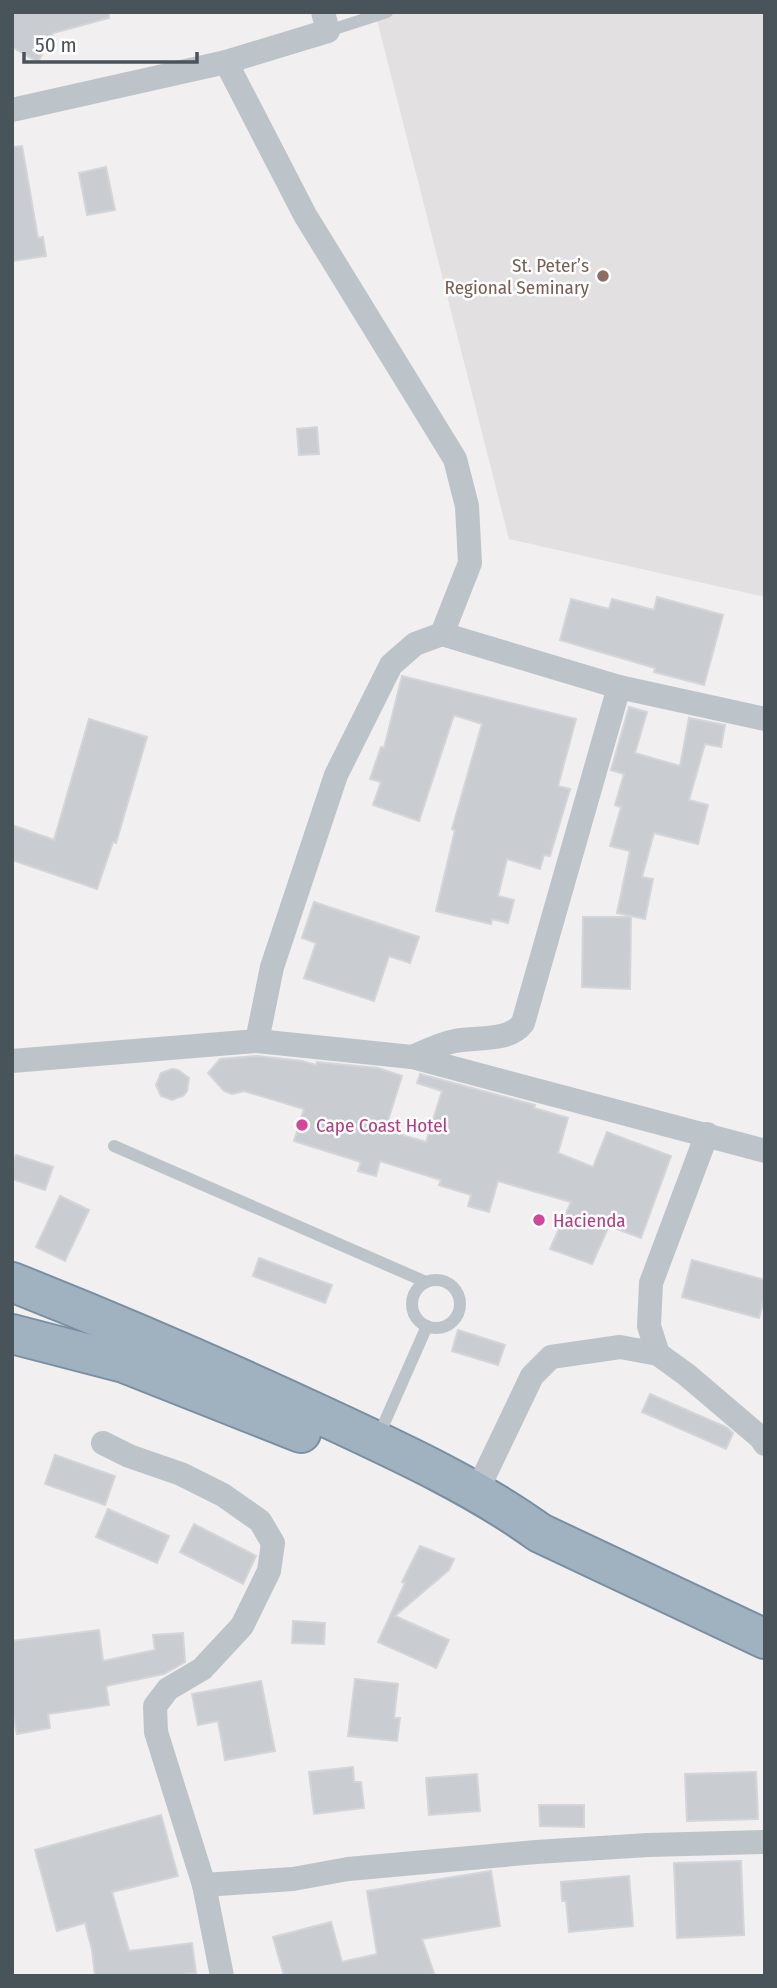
<svg xmlns="http://www.w3.org/2000/svg" width="777" height="1988" font-family="'Fira Sans Condensed',sans-serif">
<style>
.education{fill:#e2e0e0}
.building{fill:#c9ccd1;stroke:#d3d5d9;stroke-width:2}
.lines{fill:none;stroke-linecap:round;stroke-linejoin:round}
.trunk-casing{stroke:#788fa3;stroke-width:42}
.service{stroke:#bcc4ca;stroke-width:12}
.minor{stroke:#bcc4ca;stroke-width:24}
.trunk{stroke:#a0b2c0;stroke-width:38}
.education-dot{fill:#8d6e63;stroke:#fff;stroke-width:2.5}
.hotel-dot{fill:#d1479c;stroke:#fff;stroke-width:2.5}
.labels{text-anchor:middle;stroke-width:5;stroke-linejoin:round;paint-order:stroke}
.education-label{font-size:19px;fill:#785e54;stroke:#fff;text-anchor:end}
.hotel-label{font-size:19px;fill:#b23c85;stroke:#fff;text-anchor:start}
</style>
<rect width="100%" height="100%" fill="#f1efef"/>
<path class="education" d="M375 12H765V597L509 539Z"/>
<g class="building">
<path d="M12 12H109V18L53 33 38 62 12 47Z"/>
<path d="M22 146 38 238 43 237 46 256 12 261V147Z"/>
<path d="M106 167 115 210 87 215 79 173Z"/>
<path d="M317 427 319 454 299 455 297 429Z"/>
<path d="M657 597 723 615 704 685 654 672 655 668 560 640 571 599 609 609 612 599 654 610Z"/>
<path d="M402 676 576 719 558 786 570 789 550 856 544 855 540 869 507 859 498 896 514 900 508 923 492 919 491 924 436 911 455 830 452 829 482 724 454 715 419 821 373 805 381 782 370 779 381 747 384 748Z"/>
<path d="M629 707 647 712 635 753 680 766 689 718 725 725 721 747 705 744 689 800 708 805 698 844 654 833 642 877 653 879 645 919 617 913 630 851 610 846 621 807 615 805 624 774 611 770Z"/>
<path d="M89 719 147 737 116 843 113 842 97 889 12 860V825L54 840Z"/>
<path d="M314 902 419 937 410 963 389 956 374 1001 304 978 316 943 302 938Z"/>
<path d="M583 917H631L630 989 582 987Z"/>
<path d="M257 1056 302 1061 316 1065 317 1062 378 1068 402 1076 385 1130 426 1142 442 1091 417 1083 420 1074 535 1105 534 1108 568 1118 558 1153 593 1167 607 1132 671 1156 641 1238 609 1226 592 1264 550 1249 571 1202 498 1181 489 1212 468 1206 471 1195 439 1185 441 1180 380 1161 376 1176 358 1171 361 1162 294 1141 304 1109 244 1091 232 1094 224 1091 208 1073 220 1059Z"/>
<path d="M172 1069 178 1070 189 1078 187 1091 183 1096 172 1100 161 1096 156 1085 161 1073Z"/>
<path d="M16 1155 53 1167 45 1190 12 1179V1165Z"/>
<path d="M60 1196 89 1210 65 1261 36 1247Z"/>
<path d="M259 1258 332 1285 325 1303 253 1276Z"/>
<path d="M692 1260 765 1280V1295L759 1318 682 1297Z"/>
<path d="M458 1330 505 1345 498 1365 452 1351Z"/>
<path d="M650 1394 726 1427 733 1433 726 1449 642 1412Z"/>
<path d="M55 1455 115 1476 105 1505 45 1484Z"/>
<path d="M108 1509 169 1536 157 1563 96 1537Z"/>
<path d="M194 1524 256 1556 243 1584 180 1552Z"/>
<path d="M420 1546 454 1559 449 1570 395 1616 449 1640 436 1668 378 1642 405 1583 402 1582Z"/>
<path d="M293 1621 325 1623 324 1644 292 1643Z"/>
<path d="M99 1630 103 1661 155 1650 153 1635 183 1633 185 1662 164 1674 106 1686 109 1705 48 1714 50 1728 17 1734 12 1710V1641Z"/>
<path d="M355 1679 398 1684 394 1718H400L397 1741 348 1736Z"/>
<path d="M261 1681 275 1751 225 1760 218 1721 198 1725 192 1694Z"/>
<path d="M353 1767 354 1782H361L364 1808 314 1814 309 1772Z"/>
<path d="M756 1772 758 1819 687 1821 685 1774Z"/>
<path d="M477 1774 480 1811 429 1815 426 1778Z"/>
<path d="M539 1805H584V1827L540 1826Z"/>
<path d="M161 1815 178 1876 112 1892 129 1951 192 1943 196 1973 175 1976H95L92 1950 85 1923 57 1931 35 1850Z"/>
<path d="M741 1861 744 1935 677 1938 674 1863Z"/>
<path d="M491 1871 500 1926 422 1939 435 1976H284L273 1937 331 1922 342 1962 377 1954 367 1891Z"/>
<path d="M629 1876 633 1926 569 1932 566 1901H562L561 1882Z"/>
</g>
<g class="lines">
<g class="trunk-casing">
<g id="trunk">
<path d="M12 1282C118 1324 222 1369 325 1417 398 1451 475 1486 540 1533L765 1639"/>
<path d="M12 1334 124 1363 301 1433"/>
</g>
</g>
<g class="service">
<path d="M328 31 387 12"/>
<path d="M114 1146 426 1282"/>
<circle cx="436" cy="1304" r="24"/>
<path d="M378 1437 427 1326"/>
</g>
<g class="minor">
<path d="M226 62 305 215 455 459 467 506 470 563 442 634 619 687 765 719"/>
<path d="M12 110 226 62 328 31 323 12"/>
<path d="M257 1041 272 967 336 775 391 665 415 644 442 634"/>
<path d="M412 1057C426 1051 440 1044 455 1041 477 1036 508 1043 523 1023L619 687"/>
<path d="M12 1061 257 1041 412 1057 765 1151"/>
<path d="M707 1134 651 1283 649 1326 658 1354 687 1375 760 1437 765 1444"/>
<path d="M103 1443 129 1456 181 1474 223 1495 260 1521 273 1543 269 1571 242 1626 202 1669 168 1689 155 1706 156 1732 204 1885 222 1976"/>
<path d="M476 1493 532 1376 551 1357 620 1347 658 1354"/>
<path d="M204 1885 293 1879 348 1869 536 1852 648 1845 765 1842"/>
</g>
<use href="#trunk" class="trunk"/>
</g>
<circle class="education-dot" cx="603" cy="276" r="7"/>
<g class="hotel-dot">
<circle cx="302" cy="1125" r="7"/>
<circle cx="539" cy="1220" r="7"/>
</g>
<g class="labels">
<g class="education-label">
<text x="589" y="272">St. Peter’s<tspan x="589" dy="22">Regional Seminary</tspan></text>
</g>
<g class="hotel-label">
<text x="316" y="1132">Cape Coast Hotel</text>
<text x="553" y="1227">Hacienda</text>
</g>
</g>
<rect width="777" height="1988" fill="none" stroke="#49535a" stroke-width="28"/>
<path d="M24 52v10h173v-10" fill="none" stroke="#49535a" stroke-width="3.5"/>
<text x="35" y="52" font-size="21" fill="#49535a" stroke="#ffffff" stroke-width="5" paint-order="stroke">50 m</text>
</svg>
